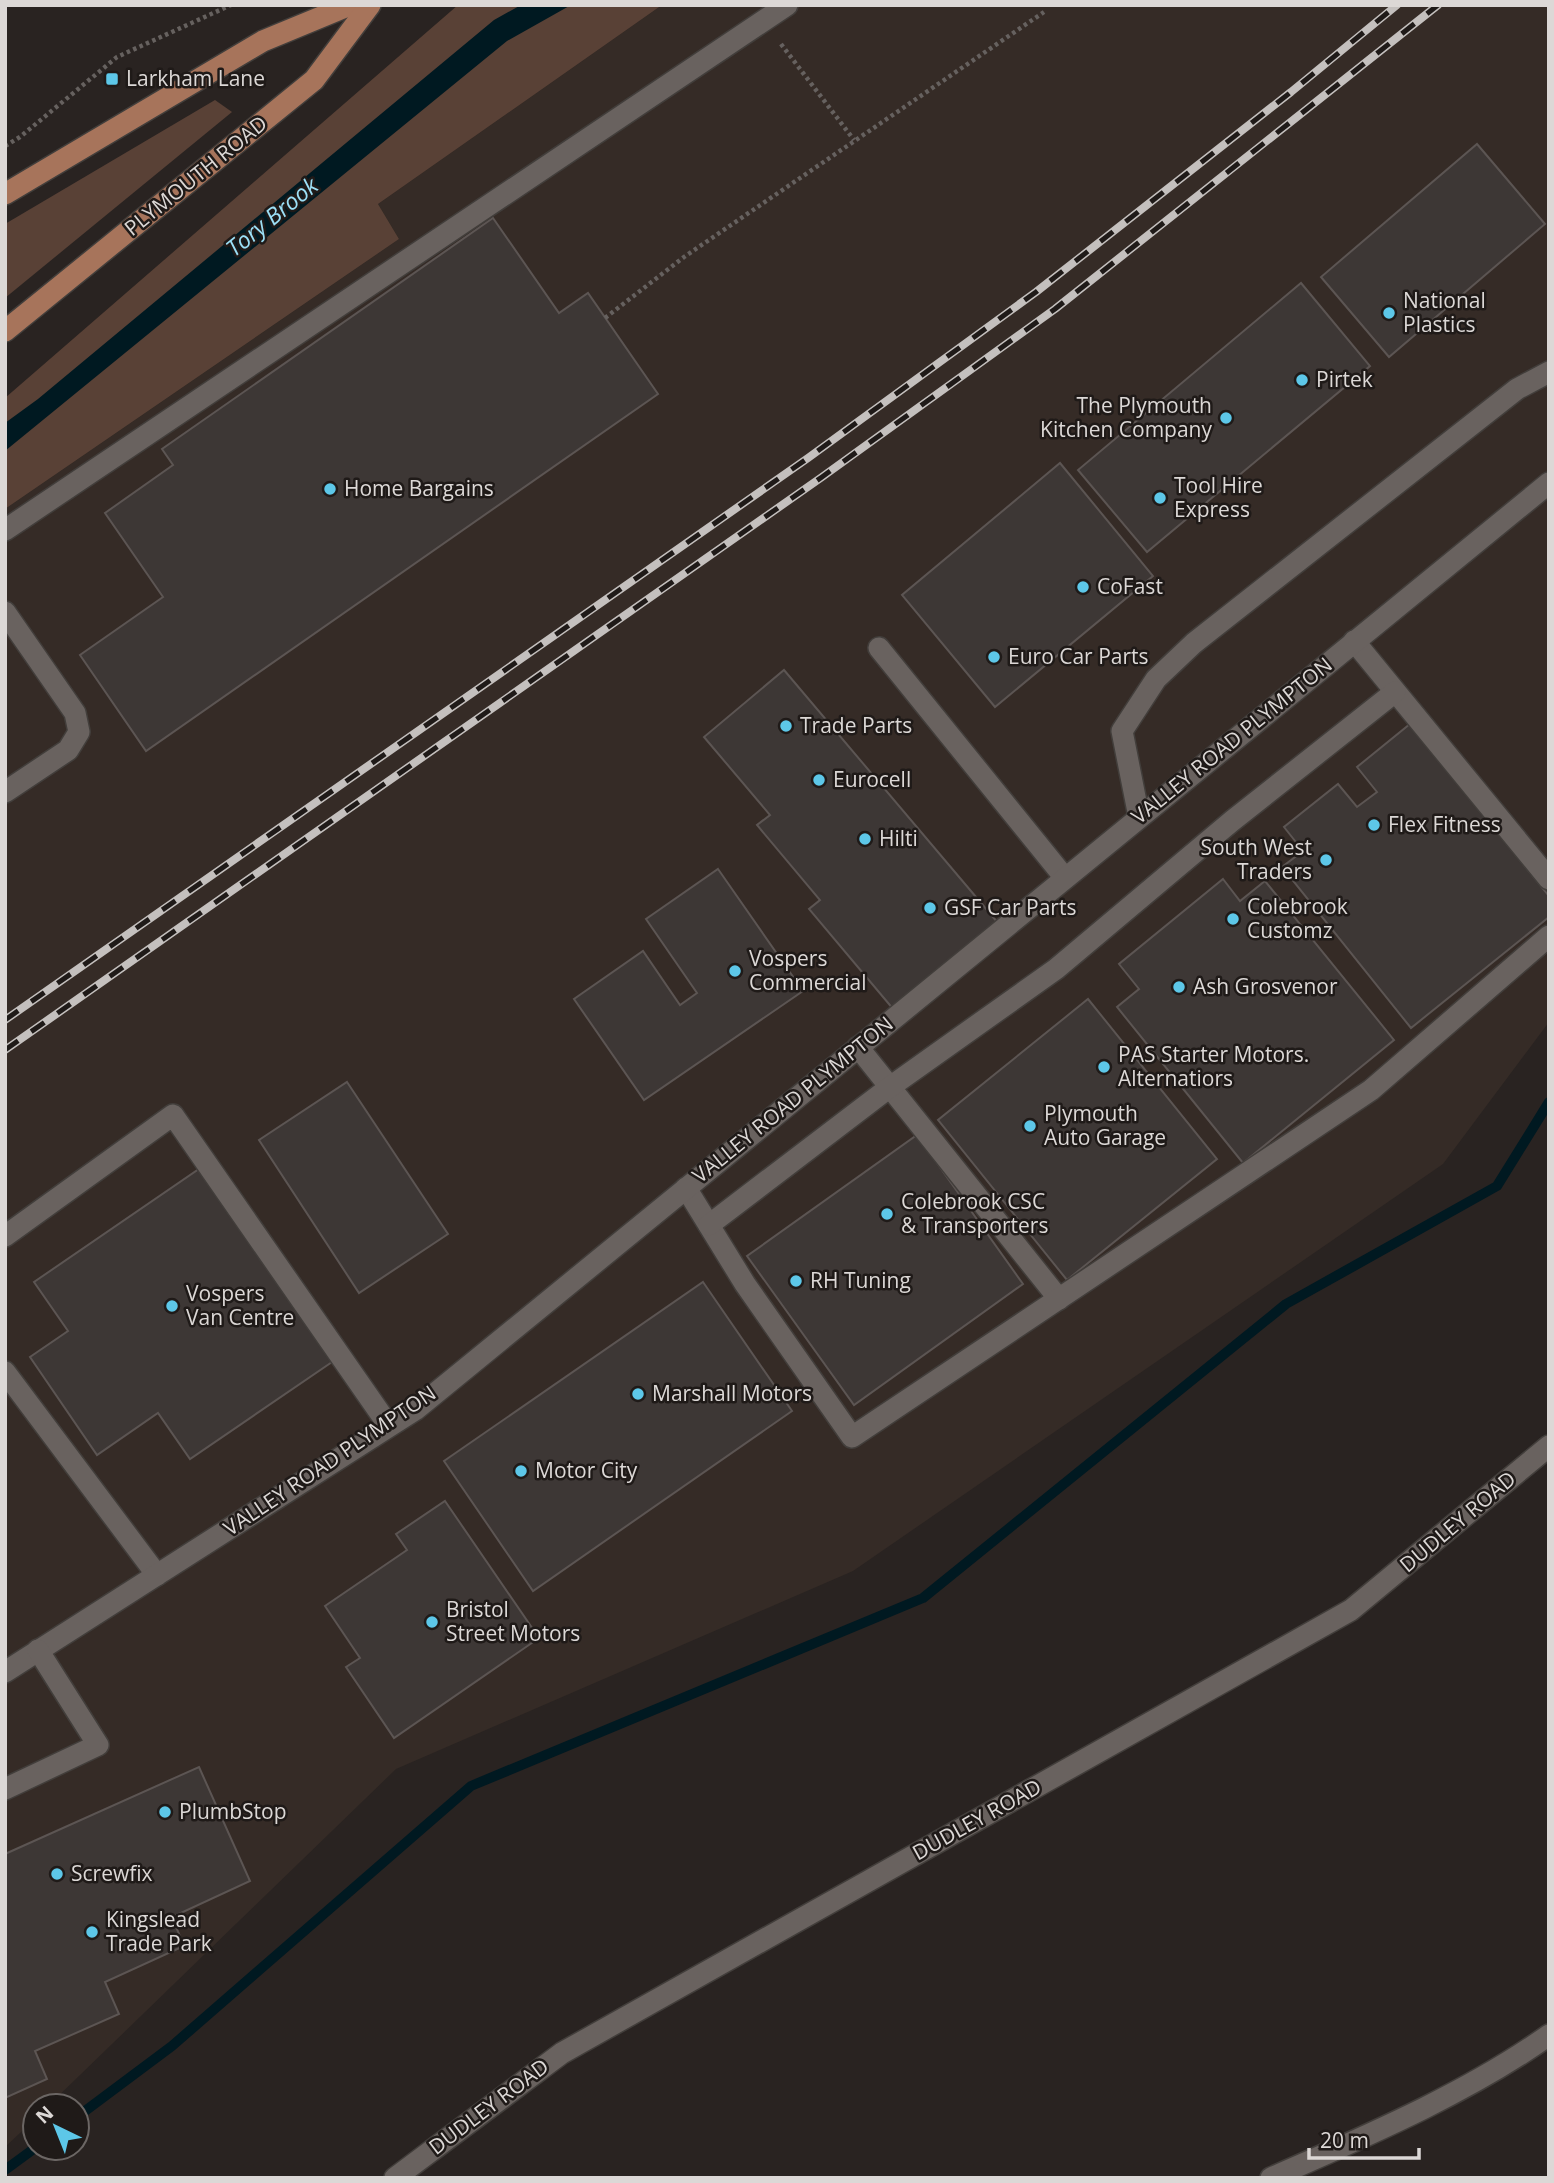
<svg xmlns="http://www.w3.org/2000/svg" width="1554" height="2183" font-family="'Open Sans',sans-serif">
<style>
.built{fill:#352b26}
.green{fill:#594136}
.water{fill:#001921}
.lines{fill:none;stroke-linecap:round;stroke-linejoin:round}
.stream{stroke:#001921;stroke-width:10}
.building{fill:#3d3735;stroke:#5c5553;stroke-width:2}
.minor-casing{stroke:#423e3b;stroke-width:24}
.major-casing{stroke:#423e3b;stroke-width:24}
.path{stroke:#66615f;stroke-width:4.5;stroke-dasharray:3.5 3.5;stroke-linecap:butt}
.minor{stroke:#69625f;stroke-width:21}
.major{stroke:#a7745b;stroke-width:21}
.rail-casing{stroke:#c4c0be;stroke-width:8}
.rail{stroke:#1f1a18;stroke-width:5;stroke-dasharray:16;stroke-linecap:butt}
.poi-dot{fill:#5dc7e8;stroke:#1f1a18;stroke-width:2.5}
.labels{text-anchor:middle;stroke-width:5;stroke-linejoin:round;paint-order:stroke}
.poi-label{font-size:21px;fill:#dcd8d6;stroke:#1f1a18;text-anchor:start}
.street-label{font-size:21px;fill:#dcd8d6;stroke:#1f1a18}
.water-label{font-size:23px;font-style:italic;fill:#9ce0f7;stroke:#1f1a18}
</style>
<rect width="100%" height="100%" fill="#292321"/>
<path class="built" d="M662 5H1549V1022L1443 1164 853 1571 396 1769 48 2106H35V2119L5 2147V509L399 239 378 204Z"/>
<g class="green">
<path d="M458 5H662L378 204 399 239 5 509V398Z"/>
<path d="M215 100 232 112 5 298V224Z"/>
</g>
<path class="water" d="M521 5H571L507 41 5 451V423L38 399 494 20Z"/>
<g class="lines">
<g class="stream">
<path d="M77 2117 172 2046 471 1786 923 1598 1286 1304 1497 1186 1549 1102"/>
<path d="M5 2170 35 2148"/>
</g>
</g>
<g class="building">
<path d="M1477 144 1545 224 1389 357 1321 277Z"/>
<path d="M493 218 559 313 588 293 658 394 146 751 80 655 163 597 105 513 173 465 162 449Z"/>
<path d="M1301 283 1370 366 1147 552 1078 470Z"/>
<path d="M1060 463 1153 576 995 707 902 595Z"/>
<path d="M784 670 998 923 894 1010 809 909 820 900 757 825 770 815 704 737Z"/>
<path d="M1410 724 1549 896V917L1411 1028 1282 867 1303 851 1284 827 1338 784 1357 807 1377 792 1357 767Z"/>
<path d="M718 869 803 991 644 1100 574 999 643 951 680 1005 697 993 646 919Z"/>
<path d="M1223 879 1240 901 1265 881 1394 1040 1243 1163 1117 1007 1139 989 1119 964Z"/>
<path d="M1088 999 1217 1159 1067 1280 938 1120Z"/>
<path d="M347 1082 448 1234 359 1293 259 1140Z"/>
<path d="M917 1135 1023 1284 854 1405 747 1256Z"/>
<path d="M199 1169 332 1362 190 1459 158 1413 97 1455 30 1357 68 1331 34 1282Z"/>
<path d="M703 1282 792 1411 533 1591 444 1461Z"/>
<path d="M445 1501 539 1638 394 1738 346 1667 360 1658 325 1606 407 1550 396 1534Z"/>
<path d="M199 1767 250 1881 172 1917 184 1946 105 1982 119 2014 35 2051 47 2079 5 2098V1854Z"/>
</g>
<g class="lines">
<g class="minor-casing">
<g id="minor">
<path d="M5 530 787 5"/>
<path d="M5 612 75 713 79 732 68 750 5 792"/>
<path d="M1354 641 1549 879"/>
<path d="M879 648 1065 878"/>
<path d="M1139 817 1122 731 1156 679 1194 643 1517 389 1549 372"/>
<path d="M858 1047 1059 1299"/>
<path d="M686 1188 745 1284 852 1437 1371 1090 1549 936"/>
<path d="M709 1225 890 1087 1056 969 1232 821 1395 692"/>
<path d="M5 1236 173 1115 389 1426"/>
<path d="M5 1372 157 1575"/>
<path d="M5 1672 415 1410 1549 483"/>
<path d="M5 1789 98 1745 38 1650"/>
<path d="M395 2178 562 2053 1351 1610 1549 1446"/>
<path d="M1271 2178C1364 2137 1466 2094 1549 2035"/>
</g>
</g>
<g class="major-casing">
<g id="major">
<path d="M5 194 263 41 350 5"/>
<path d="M5 331 314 80 370 5"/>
</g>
</g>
<g class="path">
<path d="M781 44 854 140"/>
<path d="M5 146 20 137 117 57 231 5"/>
<path d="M605 318 684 257 1044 12"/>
</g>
<use href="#minor" class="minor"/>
<use href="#major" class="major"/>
<g class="rail-casing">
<g id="rail">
<path d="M5 1020 808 458 1036 292 1291 92 1397 5"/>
<path d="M5 1050 822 477 1055 309 1438 5"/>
</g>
</g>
<use href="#rail" class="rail"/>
</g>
<g class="poi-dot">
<rect x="105" y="72" width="14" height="14" rx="3.5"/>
<circle cx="1389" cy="313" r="7"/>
<circle cx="1302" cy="380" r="7"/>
<circle cx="1226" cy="418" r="7"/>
<circle cx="330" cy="489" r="7"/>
<circle cx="1160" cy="498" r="7"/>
<circle cx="1083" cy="587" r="7"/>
<circle cx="994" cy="657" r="7"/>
<circle cx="786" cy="726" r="7"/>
<circle cx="819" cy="780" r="7"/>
<circle cx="1374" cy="825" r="7"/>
<circle cx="865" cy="839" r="7"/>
<circle cx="1326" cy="860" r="7"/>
<circle cx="930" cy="908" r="7"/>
<circle cx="1233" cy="919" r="7"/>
<circle cx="735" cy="971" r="7"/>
<circle cx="1179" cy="987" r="7"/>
<circle cx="1104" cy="1067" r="7"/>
<circle cx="1030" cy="1126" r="7"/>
<circle cx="887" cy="1214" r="7"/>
<circle cx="796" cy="1281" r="7"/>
<circle cx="172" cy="1306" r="7"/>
<circle cx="638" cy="1394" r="7"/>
<circle cx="521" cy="1471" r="7"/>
<circle cx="432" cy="1622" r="7"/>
<circle cx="165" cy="1812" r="7"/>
<circle cx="57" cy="1874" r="7"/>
<circle cx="92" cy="1932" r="7"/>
</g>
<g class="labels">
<g class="poi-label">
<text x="126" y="86">Larkham Lane</text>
<text x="1403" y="308">National<tspan x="1403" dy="24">Plastics</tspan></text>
<text x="1316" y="387">Pirtek</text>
<text x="1212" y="413" text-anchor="end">The Plymouth<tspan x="1212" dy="24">Kitchen Company</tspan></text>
<text x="1174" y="493">Tool Hire<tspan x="1174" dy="24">Express</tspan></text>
<text x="344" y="496">Home Bargains</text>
<text x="1097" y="594">CoFast</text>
<text x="1008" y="664">Euro Car Parts</text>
<text x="800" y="733">Trade Parts</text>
<text x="833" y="787">Eurocell</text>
<text x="1388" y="832">Flex Fitness</text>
<text x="879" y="846">Hilti</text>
<text x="1312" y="855" text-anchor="end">South West<tspan x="1312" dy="24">Traders</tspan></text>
<text x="1247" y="914">Colebrook<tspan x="1247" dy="24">Customz</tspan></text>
<text x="944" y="915">GSF Car Parts</text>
<text x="749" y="966">Vospers<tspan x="749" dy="24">Commercial</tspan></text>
<text x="1193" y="994">Ash Grosvenor</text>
<text x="1118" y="1062">PAS Starter Motors.<tspan x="1118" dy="24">Alternatiors</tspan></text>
<text x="1044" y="1121">Plymouth<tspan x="1044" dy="24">Auto Garage</tspan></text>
<text x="901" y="1209">Colebrook CSC<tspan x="901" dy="24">&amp; Transporters</tspan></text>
<text x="810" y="1288">RH Tuning</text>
<text x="186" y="1301">Vospers<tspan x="186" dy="24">Van Centre</tspan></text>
<text x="652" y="1401">Marshall Motors</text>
<text x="535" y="1478">Motor City</text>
<text x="446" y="1617">Bristol<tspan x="446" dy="24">Street Motors</tspan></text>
<text x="179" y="1819">PlumbStop</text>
<text x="71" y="1881">Screwfix</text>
<text x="106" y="1927">Kingslead<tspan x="106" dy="24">Trade Park</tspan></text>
</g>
<g class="street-label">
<text transform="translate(196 176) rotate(-39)" y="7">PLYMOUTH ROAD</text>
<text transform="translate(1232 741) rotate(-39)" y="7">VALLEY ROAD PLYMPTON</text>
<text transform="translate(793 1100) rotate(-39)" y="7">VALLEY ROAD PLYMPTON</text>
<text transform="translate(330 1461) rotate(-34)" y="7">VALLEY ROAD PLYMPTON</text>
<text transform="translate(1458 1522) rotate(-40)" y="7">DUDLEY ROAD</text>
<text transform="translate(977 1820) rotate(-29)" y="7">DUDLEY ROAD</text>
<text transform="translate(489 2107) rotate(-37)" y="7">DUDLEY ROAD</text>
</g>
<g class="water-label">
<text transform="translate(272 217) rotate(-39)" y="8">Tory Brook</text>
</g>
</g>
<rect width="1554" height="2183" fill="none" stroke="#dcd8d6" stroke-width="14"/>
<g transform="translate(56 2127) rotate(317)"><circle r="33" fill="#1f1a18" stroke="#6b6664" stroke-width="2"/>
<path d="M0-5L12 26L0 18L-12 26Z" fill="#5dc7e8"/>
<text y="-10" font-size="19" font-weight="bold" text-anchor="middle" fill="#dcd8d6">N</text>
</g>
<path d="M1309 2148v10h110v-10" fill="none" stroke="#dcd8d6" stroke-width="3.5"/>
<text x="1320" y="2148" font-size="21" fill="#dcd8d6" stroke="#1f1a18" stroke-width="5" paint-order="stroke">20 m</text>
</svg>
